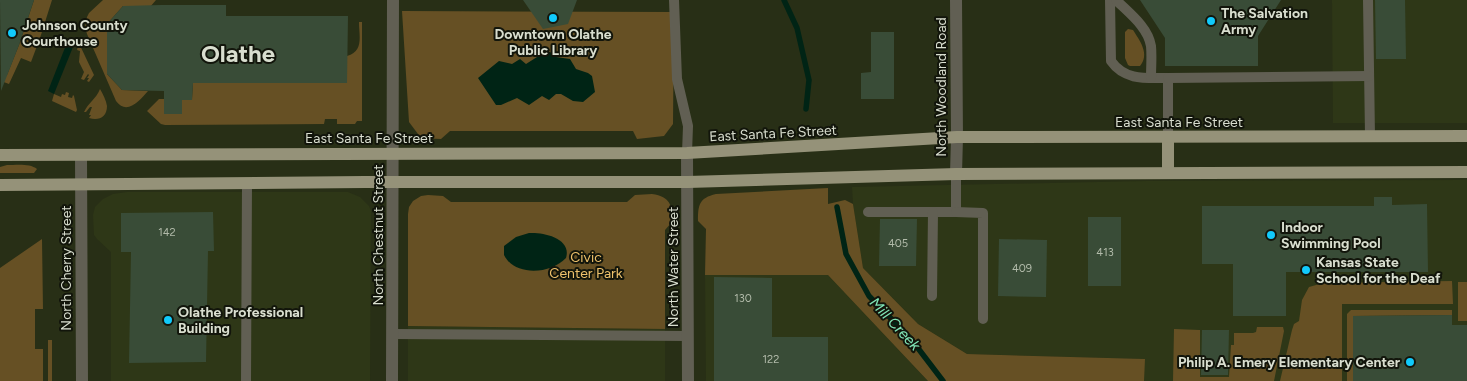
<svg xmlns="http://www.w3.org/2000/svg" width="1467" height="381" font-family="Figtree,sans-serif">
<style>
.built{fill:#2e3717}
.green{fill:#665024}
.water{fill:#002415}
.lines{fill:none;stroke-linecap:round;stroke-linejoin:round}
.stream{stroke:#002415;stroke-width:5.5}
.building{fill:#394c37}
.lane{stroke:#615f53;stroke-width:10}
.street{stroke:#615f53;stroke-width:12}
.primary{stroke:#959279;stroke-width:12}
.poi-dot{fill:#11cafb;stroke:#12150b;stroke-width:2}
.labels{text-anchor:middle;stroke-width:4;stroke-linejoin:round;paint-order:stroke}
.number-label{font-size:11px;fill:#b1baa9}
.poi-label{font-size:14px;font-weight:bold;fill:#d9decf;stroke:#12150b;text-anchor:start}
.street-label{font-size:14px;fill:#d9decf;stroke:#12150b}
.park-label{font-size:14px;fill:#efc26c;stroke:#12150b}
.water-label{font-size:15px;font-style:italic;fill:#80e6b7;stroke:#12150b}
.town-label{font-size:24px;font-weight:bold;fill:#d9decf;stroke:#12150b}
</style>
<rect width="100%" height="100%" fill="#282f16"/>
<g class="built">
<path d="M1332 0H1467V123H1333Z"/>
<path d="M1467 180V381H1144V359L967 354 918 324 863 268 853 204 852 187 1146 181Z"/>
<path d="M127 192H348L360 197 369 206 371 211 370 381H111V252L97 239 94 235 93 215 95 207 103 199 113 194Z"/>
<path d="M705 275H828L928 381H706Z"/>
<path d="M408 326 665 329V381H408Z"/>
</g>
<g class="green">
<path d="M34 0H52L40 38 31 62 21 58 9 84 1 81 7 75 19 45Z"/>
<path d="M103 0H156L150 7 123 6 107 24V74L122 90 148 91C140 100 127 116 116 101L87 34 85 27 87 17 89 13Z"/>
<path d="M402 11 674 12 673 124 664 136 637 139 633 131H450L441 139 421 138 409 122Z"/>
<path d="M359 22H362V121H357L355 124H337V119H325L324 124 165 125 161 124 147 111 159 99H164V114H182V100L192 99 193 83H347V56C364 51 359 36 359 22Z"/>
<path d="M1128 29 1133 30C1140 41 1150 54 1140 66H1130L1128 65 1125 58V32Z"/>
<path d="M76 37 94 75 89 82 87 81 89 78H87L89 75 88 74 84 80 81 79 84 72 79 62 80 51 77 50 78 46 74 45Z"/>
<path d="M100 89C103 94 106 100 107 106 107 117 99 121 89 118L91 115H89L92 107H90L86 112H84C89 102 96 99 100 89Z"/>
<path d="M66 92 69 93 68 97 72 98 73 95 74 96 77 110 76 112 52 101 54 94 61 97 62 94 65 95Z"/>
<path d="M7 165C16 165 30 163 37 169L34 173H0V167Z"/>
<path d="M828 188V204L845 200 853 204 863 268 918 324 967 354 1145 359 1144 381H928L828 275H705L706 229 698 221C698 205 699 198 716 194Z"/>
<path d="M652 194C671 197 672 205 672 222L665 230V329L408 326V214L409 207 413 201 421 196 428 195 443 196 451 202H627L635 195Z"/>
<path d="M42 239 43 309H35V349H43V381H0V268Z"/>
<path d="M1452 281 1453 304H1342V381H1280L1292 330 1294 324 1299 321 1302 300 1309 287 1323 283Z"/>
<rect x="1458" y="282" width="9" height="39"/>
<path d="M1351 310H1452V315L1353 316V381H1347V314Z"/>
<path d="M1257 327H1283L1284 331 1274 381H1173L1174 329 1200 330V377H1229L1231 345H1234V333H1253L1256 332Z"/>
<rect x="48" y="340" width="4" height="41"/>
</g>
<g class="water">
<path d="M68 40 75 42 54 94 48 91Z"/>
<path d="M544 52H550L556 57 570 59 576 69 588 73 592 76 595 92 583 102 573 101 561 94H556L549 100 542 96 529 105 517 98 501 105H496L478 78 499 61 512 64 520 59 526 64 537 57Z"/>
<path d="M529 233C543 232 572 238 566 258 551 274 515 277 504 255V246L516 237Z"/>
</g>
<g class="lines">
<g class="stream">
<path d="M784 0 797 28 809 80 806 109"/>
<path d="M837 207 846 254 869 296 911 339 943 381"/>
</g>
</g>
<g class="building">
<path d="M0 0H34L19 45 1 91Z"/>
<path d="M523 0H577L568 24 543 29Z"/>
<path d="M1140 0H1281L1258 36V66H1165V38Z"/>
<path d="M1375 0H1405L1406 59H1376Z"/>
<path d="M161 5H226V16H348L347 83H193L192 100H182V114H164V91L122 90 107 74V24L123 6Z"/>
<path d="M871 32H894V99H861V73L871 72Z"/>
<path d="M1374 197H1392V205L1427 204 1428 272H1286V316H1233V264H1202V206H1374Z"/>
<path d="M213 212 214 251H208L206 362 129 363 131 252H121V213Z"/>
<rect x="1088" y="217" width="33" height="69"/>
<path d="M880 219H917L916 266H879Z"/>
<path d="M999 239 1047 240 1046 297 998 296Z"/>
<path d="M714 277 772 278V337H828V381H714Z"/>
<path d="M1452 315V325H1467V381H1353V316Z"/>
<path d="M1202 330H1229L1228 375H1201Z"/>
</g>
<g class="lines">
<g class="lane">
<path d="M674 0 677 79 688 126 687 153"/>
<path d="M1110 0 1111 61C1125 81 1147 78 1168 78V137"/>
<path d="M1116 0C1129 13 1148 27 1151 46 1152 56 1151 67 1151 78"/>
<path d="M1368 0 1370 136"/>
<path d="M1168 78 1369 76"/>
<path d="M868 212H956V174"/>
<path d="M956 212 983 213V319"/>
<path d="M932 296 933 212"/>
<path d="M393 334 688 336"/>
<path d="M246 381 247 183"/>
</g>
<g class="street">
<path d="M687 153 688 381"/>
<path d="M81 155 82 381"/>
<path d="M956 174 957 137 956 0"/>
<path d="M392 381 393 0"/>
</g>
<g class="primary">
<path d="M1168 137V173"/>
<path d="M0 155 687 153 957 137 1467 136"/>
<path d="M0 185 365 182H688L956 174 1467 172"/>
</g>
</g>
<g class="poi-dot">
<circle cx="553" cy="18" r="5"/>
<circle cx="1211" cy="21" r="5"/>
<circle cx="12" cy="33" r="5"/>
<circle cx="1271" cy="235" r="5"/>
<circle cx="1306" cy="270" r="5"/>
<circle cx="168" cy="320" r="5"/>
<circle cx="1410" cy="362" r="5"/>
</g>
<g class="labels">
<g class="number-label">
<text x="167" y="236">142</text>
<text x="898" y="247">405</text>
<text x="1105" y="256">413</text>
<text x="1022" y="272">409</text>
<text x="743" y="302">130</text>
<text x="771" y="363">122</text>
</g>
<g class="poi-label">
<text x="1221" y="18">The Salvation<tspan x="1221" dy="16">Army</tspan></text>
<text x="22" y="30">Johnson County<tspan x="22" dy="16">Courthouse</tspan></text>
<text x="553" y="39" text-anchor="middle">Downtown Olathe<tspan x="553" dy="16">Public Library</tspan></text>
<text x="1281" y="232">Indoor<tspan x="1281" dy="16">Swimming Pool</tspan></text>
<text x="1316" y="267">Kansas State<tspan x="1316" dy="16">School for the Deaf</tspan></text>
<text x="178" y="317">Olathe Professional<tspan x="178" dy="16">Building</tspan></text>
<text x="1400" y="367" text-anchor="end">Philip A. Emery Elementary Center</text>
</g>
<g class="street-label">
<text transform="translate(941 87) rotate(-90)" y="5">North Woodland Road</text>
<text x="1179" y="127">East Santa Fe Street</text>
<text transform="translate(773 133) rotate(-3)" y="5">East Santa Fe Street</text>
<text x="369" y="143">East Santa Fe Street</text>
<text transform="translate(378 235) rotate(-90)" y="5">North Chestnut Street</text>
<text transform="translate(673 267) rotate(-90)" y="5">North Water Street</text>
<text transform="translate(66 268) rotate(-90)" y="5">North Cherry Street</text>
</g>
<g class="park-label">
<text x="586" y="262">Civic<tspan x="586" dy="16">Center Park</tspan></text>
</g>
<g class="water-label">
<text transform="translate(895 324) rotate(47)" y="5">Mill Creek</text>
</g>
<g class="town-label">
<text x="238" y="62">Olathe</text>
</g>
</g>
</svg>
